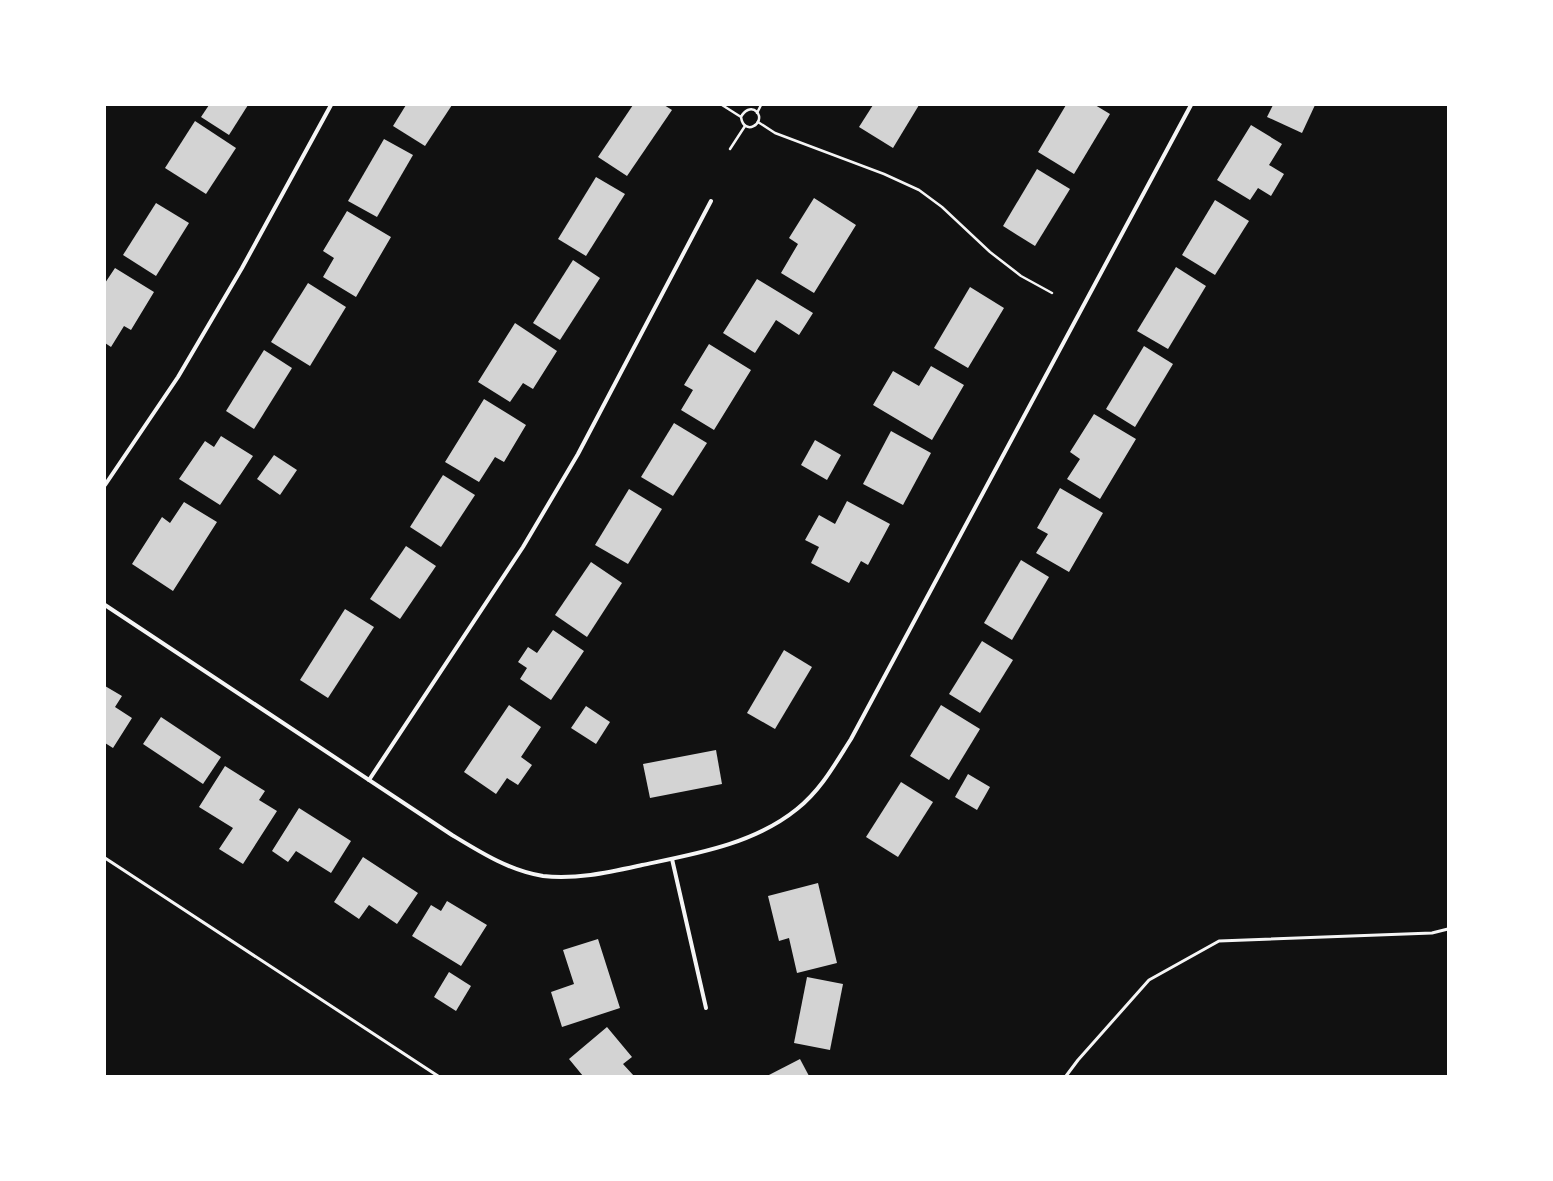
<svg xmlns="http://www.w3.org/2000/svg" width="1553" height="1181" font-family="Karla,sans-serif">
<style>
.building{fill:#d3d3d3}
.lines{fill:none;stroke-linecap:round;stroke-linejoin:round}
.path{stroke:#f5f5f5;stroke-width:2.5}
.service{stroke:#f5f5f5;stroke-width:3}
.minor{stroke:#f5f5f5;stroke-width:4}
</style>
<rect width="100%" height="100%" fill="#111"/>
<g class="building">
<path d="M209 105H248L229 135 201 117Z"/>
<path d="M406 105H452L425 146 393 126Z"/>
<path d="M633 105H664L672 110 627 176 598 157Z"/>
<path d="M873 105H919L893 148 859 127Z"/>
<path d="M1066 105H1095L1110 114 1074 174 1038 152Z"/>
<path d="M1273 105H1315L1302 133 1267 117Z"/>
<path d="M195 121 236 148 206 194 165 168Z"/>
<path d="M1251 125 1282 144 1269 165 1284 174 1271 196 1258 188 1250 200 1217 180Z"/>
<path d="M384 139 413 155 377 217 348 201Z"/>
<path d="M1037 169 1070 189 1035 246 1003 226Z"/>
<path d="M596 177 625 194 586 256 558 239Z"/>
<path d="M814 198 856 225 814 293 781 273 798 244 789 238Z"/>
<path d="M1215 200 1249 221 1215 275 1182 255Z"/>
<path d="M156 203 189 223 156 276 123 255Z"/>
<path d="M347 211 391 237 356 297 323 277 334 258 323 251Z"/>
<path d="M573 260 600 278 560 340 533 323Z"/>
<path d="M1176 267 1206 286 1168 349 1137 331Z"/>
<path d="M115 268 154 292 131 330 124 326 111 347 105 343V283Z"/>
<path d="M757 279 813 313 799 335 776 320 755 353 723 333Z"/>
<path d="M308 283 346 307 310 366 271 342Z"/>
<path d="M970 287 1004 308 968 368 934 348Z"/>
<path d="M515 323 557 351 533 389 523 383 510 402 478 382Z"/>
<path d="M709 344 751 370 714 430 681 410 693 390 684 385Z"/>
<path d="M1144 346 1173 364 1135 427 1106 409Z"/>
<path d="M264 350 292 368 254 429 226 411Z"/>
<path d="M931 366 964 385 932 440 873 405 893 371 919 386Z"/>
<path d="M484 399 526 425 504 462 495 457 479 482 445 462Z"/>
<path d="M1094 414 1136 439 1100 499 1067 479 1080 459 1070 452Z"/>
<path d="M674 423 707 443 673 496 641 477Z"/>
<path d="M891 431 931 453 903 505 863 484Z"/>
<path d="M221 436 253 456 220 505 179 479 205 441 214 447Z"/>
<path d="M815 440 841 455 827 480 801 465Z"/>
<path d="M274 455 297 470 280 495 257 479Z"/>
<path d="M443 475 475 495 441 547 410 527Z"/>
<path d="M1060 488 1103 513 1069 572 1036 553 1048 534 1037 528Z"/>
<path d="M629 489 662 509 628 564 595 545Z"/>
<path d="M847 501 890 524 868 565 861 561 849 583 811 563 819 547 805 540 819 515 835 524Z"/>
<path d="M184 502 217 522 173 591 132 564 162 517 170 523Z"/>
<path d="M406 546 436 566 400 619 370 599Z"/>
<path d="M1021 560 1049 577 1012 640 984 623Z"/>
<path d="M591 562 622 583 587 637 555 615Z"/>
<path d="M345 609 374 627 328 698 300 680Z"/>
<path d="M553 630 584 651 551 700 520 679 527 668 518 662 528 647 537 653Z"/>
<path d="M982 641 1013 660 980 713 949 694Z"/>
<path d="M784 650 812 667 775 729 747 713Z"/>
<path d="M105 686 122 696 115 707 132 718 113 748 105 743Z"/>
<path d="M509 705 541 727 521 757 532 765 518 785 507 778 496 794 464 772Z"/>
<path d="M941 705 980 729 949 780 910 756Z"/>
<path d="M586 706 610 722 596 744 571 728Z"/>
<path d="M161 717 221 757 203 784 143 744Z"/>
<path d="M716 750 722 784 650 798 643 764Z"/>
<path d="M225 766 265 791 259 800 277 811 243 864 219 849 233 828 199 807Z"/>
<path d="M968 774 990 787 977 810 955 797Z"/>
<path d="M901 782 933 802 898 857 866 837Z"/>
<path d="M299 808 351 841 331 873 296 851 288 862 272 851Z"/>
<path d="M363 857 418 893 397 924 369 905 359 919 334 902Z"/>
<path d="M818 883 837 963 797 973 789 938 779 941 768 896Z"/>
<path d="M447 901 487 925 461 966 412 936 431 905 441 911Z"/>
<path d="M598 939 620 1008 562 1027 551 992 574 984 563 950Z"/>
<path d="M449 972 471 986 456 1011 434 997Z"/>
<path d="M807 977 843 984 830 1050 794 1043Z"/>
<path d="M607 1027 632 1057 623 1064 634 1076H583L569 1059Z"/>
<path d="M800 1059 809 1076H767Z"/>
</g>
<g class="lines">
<g class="path">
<path d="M722 105 741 117C744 137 766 123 757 112 751 106 744 111 741 117"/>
<path d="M757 113 761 105"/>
<path d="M758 122 775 133 884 174 919 190 942 207 990 252 1021 276 1052 293"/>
<path d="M730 149 745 126"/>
</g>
<g class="service">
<path d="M105 858 438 1076"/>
<path d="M1066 1076 1078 1060 1149 980 1219 941 1432 933 1448 929"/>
</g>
<g class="minor">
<path d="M105 485 178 377 242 268 331 105"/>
<path d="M105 605 452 835C480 852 510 871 543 876 576 880 610 872 642 865 695 854 754 844 797 809 821 790 835 764 851 739L1191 105"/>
<path d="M369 780 523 547 578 454 711 201"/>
<path d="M672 859 706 1008"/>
</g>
</g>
<rect width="1553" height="1181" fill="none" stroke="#ffffff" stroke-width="212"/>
</svg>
